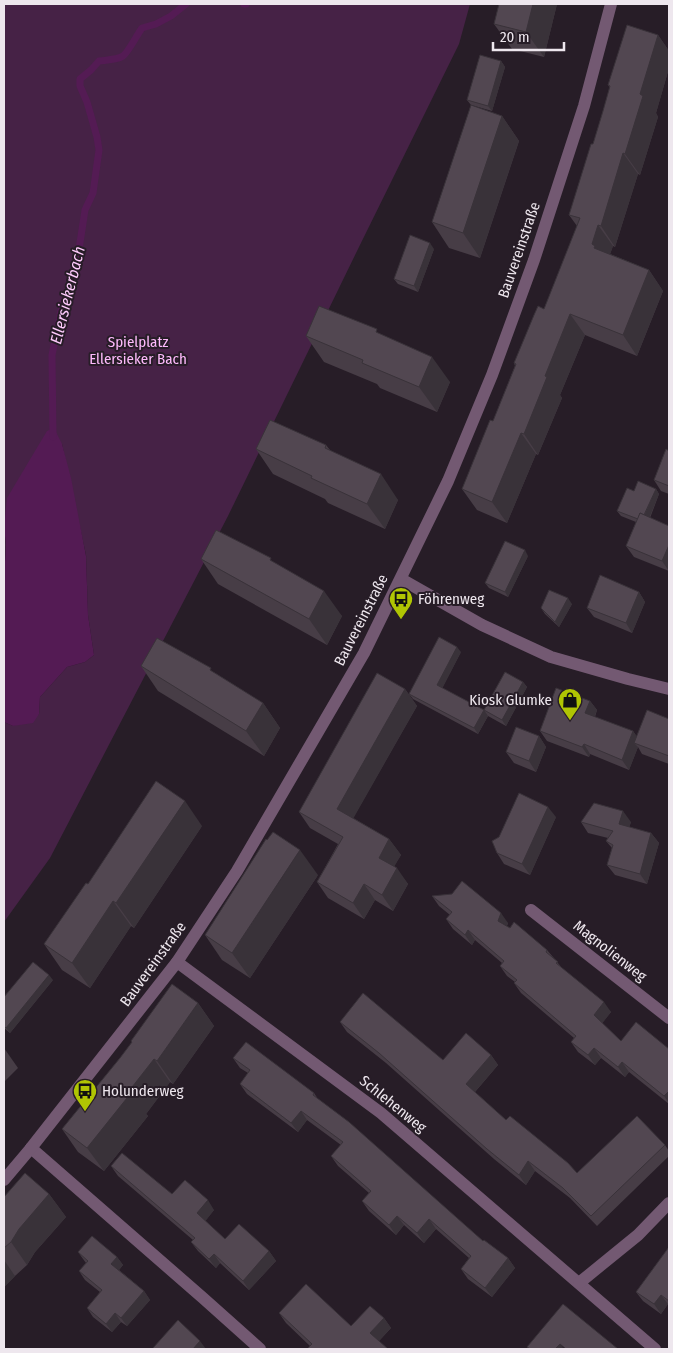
<svg xmlns="http://www.w3.org/2000/svg" width="673" height="1353" font-family="'Fira Sans Condensed',sans-serif">
<style>
.green{fill:#462246}
.water{fill:#541b54}
.lines{fill:none;stroke-linecap:round;stroke-linejoin:round}
.stream{stroke:#541b54;stroke-width:7}
.minor{stroke:#735972;stroke-width:12}
.wall{fill:#473d46}
.shaded-wall{fill:#393239}
.building{fill:#524751;stroke:#393239}
.labels{text-anchor:middle;stroke-width:4;stroke-linejoin:round;paint-order:stroke}
.street-label{font-size:15px;fill:#eee7ee;stroke:#271d27}
.park-label{font-size:15px;fill:#febafc;stroke:#271d27}
.poi-label{font-size:15px;fill:#eee7ee;stroke:#271d27;text-anchor:start}
.water-label{font-size:16px;font-style:italic;fill:#ffccfd;stroke:#271d27}
</style>
<rect width="100%" height="100%" fill="#271d27"/>
<path class="green" d="M4 4H470L459 44 358 249 228 516 50 858 4 922V722L13 726 39 714 40 697 67 667 85 662 94 655 88 615 86 555 62 444 4 527 6 545 4 578Z"/>
<path class="water" d="M54 428 62 444 71 478 86 556 88 615 94 655 85 662 67 667 40 697 39 714 33 723 13 726 4 722V578L6 545 4 527 7 498 47 431Z"/>
<g class="lines">
<g class="stream">
<path d="M244 4H246"/>
<path d="M53 437 52 355 62 306 76 269 85 210 93 193 99 150 97 137 87 102 80 86V79L91 70 99 61C106 60 117 60 123 56 128 53 138 33 142 28L156 24 171 16 186 4"/>
</g>
<g class="minor">
<path d="M401 579 482 625 551 657 628 679 669 689"/>
<path d="M531 910 669 1018"/>
<path d="M177 962 381 1113 655 1349"/>
<path d="M31 1148 203 1298 260 1349"/>
<path d="M4 1180 31 1148 177 962 237 871 364 653 448 481 492 375 534 260 584 106 611 4"/>
<path d="M579 1283 638 1235 669 1203"/>
</g>
</g>
<g class="wall">
<path d="M557 4 544 57 512 49 494 24Z"/>
<path d="M658 35 669 51V68L656 113 658 117 640 175 638 174 615 247 613 246 610 254 649 270 663 291 637 356 585 335 560 395 562 398 538 455 536 454 507 523 477 510 462 489 493 421 515 366 514 363 544 309 577 226 569 215 593 144 610 88 608 85Z"/>
<path d="M501 61 505 67 492 111 471 105 467 100Z"/>
<path d="M502 116 519 141 480 258 449 248 432 222Z"/>
<path d="M434 249 418 292 398 284 394 279Z"/>
<path d="M306 336 450 382 437 412 380 388 377 384 324 362Z"/>
<path d="M326 445 330 450 398 500 385 529 328 503 325 499 273 474 256 449Z"/>
<path d="M669 451V494L661 491 654 480Z"/>
<path d="M656 489 659 494 650 518 669 526V571L634 557 626 546 636 522 621 516 617 511 634 491Z"/>
<path d="M528 556 508 597 489 588 485 583Z"/>
<path d="M201 559 274 563 342 616 327 645 218 584Z"/>
<path d="M639 592 645 602 632 633 594 617 587 608Z"/>
<path d="M572 604 559 627 545 614 541 608Z"/>
<path d="M461 652 442 688 484 710 523 682 527 687 506 726 488 716 478 734 413 699 409 694Z"/>
<path d="M141 666 215 673 263 703 280 728 264 756 158 691Z"/>
<path d="M405 689 417 706 353 818 389 839 401 855 394 866 408 884 393 911 375 900 364 919 328 898 317 882 338 844 310 828 299 812Z"/>
<path d="M590 701 597 710 595 717 633 731 637 737 669 719V764L642 754 638 747 629 770 590 754 589 757 547 741 540 731Z"/>
<path d="M539 736 546 747 536 772 514 763 506 752Z"/>
<path d="M556 817 530 875 504 864 497 853Z"/>
<path d="M581 822H631L629 827 651 833 659 843 647 884 615 875 607 865 612 848 606 841 608 838 588 833Z"/>
<path d="M202 826 134 928 131 926 90 988 62 970 44 944 88 884Z"/>
<path d="M318 875 250 978 222 960 205 935Z"/>
<path d="M432 896 508 923 507 926 547 950 553 957 562 968 611 1012 602 1023 621 1041 669 1049V1104L629 1072 625 1077 601 1058 595 1065 578 1052 571 1042 574 1038 521 993 514 983 515 982 507 976 500 966 502 963 475 940 472 945 453 929 446 919 450 915 439 906Z"/>
<path d="M53 980 10 1033 4 1028V997Z"/>
<path d="M198 1003 214 1026 173 1084 170 1082 146 1114 148 1116 104 1171 78 1152 62 1129 120 1058 132 1043 131 1041Z"/>
<path d="M340 1022 443 1060 491 1055 498 1065 475 1092 506 1120 577 1173 665 1145 669 1151V1156L597 1226 570 1198 535 1171 526 1185 494 1159 386 1063 347 1032Z"/>
<path d="M4 1048 18 1068 4 1082Z"/>
<path d="M233 1058 314 1093 318 1099 483 1241 508 1258 515 1268 492 1297 468 1279 461 1269 469 1258 436 1229 424 1243 404 1225 396 1235 369 1211 362 1201 369 1193 338 1166 331 1156 341 1145 307 1120 298 1132 247 1094 240 1084 248 1073 240 1068Z"/>
<path d="M111 1166 172 1194 214 1210 205 1221 225 1239 269 1251 276 1261 249 1290 220 1263 216 1268 198 1251 191 1242 193 1240 118 1176Z"/>
<path d="M49 1194 66 1217 35 1252 27 1265 15 1276 4 1287V1197Z"/>
<path d="M669 1247V1306L668 1304 661 1314 643 1301 636 1292Z"/>
<path d="M78 1252 117 1257 123 1265 119 1270 144 1291 150 1300 127 1326 121 1322 112 1332 93 1317 87 1308 100 1292 85 1280 79 1271 86 1263Z"/>
<path d="M279 1313 351 1326 384 1318 391 1328 379 1341 310 1346 286 1323Z"/>
</g>
<g class="shaded-wall">
<path d="M533 4H557L544 57 526 32Z"/>
<path d="M658 35 669 51V68L656 113 658 117 640 175 625 154 640 94Z"/>
<path d="M501 61 505 67 492 111 488 106Z"/>
<path d="M502 116 519 141 480 258 463 233Z"/>
<path d="M623 153 638 174 615 247 601 226Z"/>
<path d="M598 225 613 246 607 263 592 244Z"/>
<path d="M430 243 434 249 418 292 414 286Z"/>
<path d="M649 270 663 291 637 356 623 335Z"/>
<path d="M570 314 585 335 560 395 562 398 538 455 524 434 545 376Z"/>
<path d="M432 357 450 382 437 412 419 387Z"/>
<path d="M521 433 536 454 507 523 492 502Z"/>
<path d="M381 474 398 500 385 529 367 504Z"/>
<path d="M656 489 659 494 646 526 642 521Z"/>
<path d="M669 545V571L662 561Z"/>
<path d="M525 550 528 556 508 597 505 592Z"/>
<path d="M324 591 342 616 327 645 309 619Z"/>
<path d="M639 592 645 602 632 633 626 623Z"/>
<path d="M568 598 572 604 559 627 555 622Z"/>
<path d="M457 647 461 652 441 691 437 685Z"/>
<path d="M523 682 527 687 506 726 502 720Z"/>
<path d="M405 689 417 706 349 826 337 809Z"/>
<path d="M590 701 597 710 592 723 585 713Z"/>
<path d="M263 703 280 728 264 756 246 731Z"/>
<path d="M484 710 488 716 478 734 474 728Z"/>
<path d="M633 731 640 741 634 743 638 747 629 770 622 760Z"/>
<path d="M539 736 546 747 536 772 529 761Z"/>
<path d="M584 744 590 754 589 757 582 747Z"/>
<path d="M185 801 202 826 134 928 116 903Z"/>
<path d="M548 807 556 817 530 875 522 864Z"/>
<path d="M623 811 631 822 627 835 619 824Z"/>
<path d="M651 833 659 843 647 884 640 874Z"/>
<path d="M389 839 401 855 390 874 379 858Z"/>
<path d="M300 850 318 875 250 978 232 953Z"/>
<path d="M397 868 408 884 393 911 382 895Z"/>
<path d="M364 884 375 900 364 919 353 903Z"/>
<path d="M113 901 131 926 90 988 72 963Z"/>
<path d="M501 913 508 923 505 931 498 921Z"/>
<path d="M468 930 475 940 472 945 465 935Z"/>
<path d="M49 975 53 980 10 1033 6 1028Z"/>
<path d="M604 1002 611 1012 601 1025 594 1015Z"/>
<path d="M198 1003 214 1026 173 1084 157 1061Z"/>
<path d="M594 1048 601 1058 595 1065 588 1055Z"/>
<path d="M491 1055 498 1065 473 1094 466 1084Z"/>
<path d="M154 1059 170 1082 146 1114 148 1116 104 1171 87 1148 129 1091Z"/>
<path d="M622 1062 629 1072 625 1077 618 1067Z"/>
<path d="M669 1091V1103L664 1096Z"/>
<path d="M301 1111 307 1120 298 1132 291 1123Z"/>
<path d="M528 1161 535 1171 526 1185 519 1175Z"/>
<path d="M49 1194 66 1217 35 1252 27 1265 11 1242 19 1229Z"/>
<path d="M208 1200 214 1210 204 1223 197 1213Z"/>
<path d="M397 1216 404 1225 396 1235 389 1225Z"/>
<path d="M429 1219 436 1229 424 1243 417 1233Z"/>
<path d="M269 1251 276 1261 249 1290 243 1281Z"/>
<path d="M214 1254 220 1263 216 1268 209 1259Z"/>
<path d="M117 1257 123 1265 117 1272 111 1264Z"/>
<path d="M508 1258 515 1268 492 1297 485 1288Z"/>
<path d="M4 1260 15 1276 4 1287Z"/>
<path d="M144 1291 150 1300 127 1326 121 1318Z"/>
<path d="M661 1295 668 1304 661 1314 654 1304Z"/>
<path d="M115 1313 121 1322 112 1332 106 1324Z"/>
<path d="M384 1318 391 1328 377 1343 370 1333Z"/>
<path d="M200 1341 206 1349H193Z"/>
<path d="M560 1344 564 1349H555Z"/>
</g>
<g class="building">
<path d="M499 4H533L526 32 494 24Z"/>
<path d="M627 25 658 35 640 94 643 96 625 154 623 153 601 226 598 225 592 244 595 246 594 248 649 270 623 335 570 314 545 376 547 377 524 434 521 433 492 502 462 489 490 420 493 421 516 364 514 363 534 315 538 306 544 309 580 218 569 215 591 144H593L603 111 610 86 608 85Z"/>
<path d="M480 55 501 61 488 106 467 100Z"/>
<path d="M471 105 502 116 463 233 432 222Z"/>
<path d="M410 235 430 243 414 286 394 279Z"/>
<path d="M319 306 377 329 376 332 432 357 419 387 362 363 363 360 306 336Z"/>
<path d="M270 420 326 445 325 448 381 474 367 504 311 478 312 476 256 449Z"/>
<path d="M666 449 669 451V486L654 480Z"/>
<path d="M638 481 656 489 644 515 640 513 638 519 617 511 627 488 634 491Z"/>
<path d="M640 513 669 526V545L662 561 626 546Z"/>
<path d="M216 530 271 558 270 560 324 591 309 619 201 559Z"/>
<path d="M505 541 525 550 505 592 485 583Z"/>
<path d="M600 575 639 592 626 623 587 608Z"/>
<path d="M549 590 568 598 555 622 541 608Z"/>
<path d="M439 637 457 647 437 685 484 710 474 728 409 694Z"/>
<path d="M157 638 211 668 210 670 263 703 246 731 141 666Z"/>
<path d="M505 672 523 682 502 720 484 710Z"/>
<path d="M377 673 405 689 337 809 389 839 379 858 397 868 382 895 364 884 353 903 317 882 343 837 299 812Z"/>
<path d="M556 688 590 701 585 713 633 731 622 760 584 744 582 747 540 731Z"/>
<path d="M647 710 669 719V756L634 743Z"/>
<path d="M516 727 539 736 529 761 506 752Z"/>
<path d="M156 781 185 801 116 903 113 901 72 963 44 944 86 883 88 884Z"/>
<path d="M519 793 548 807 522 864 497 853 492 841 499 837Z"/>
<path d="M594 803 623 811 619 824 651 833 640 874 607 865 613 845 606 841 613 831 581 822Z"/>
<path d="M273 832 300 850 232 953 205 935 266 839 267 840Z"/>
<path d="M462 881 501 913 498 921 510 928 514 922 547 950 546 952 558 962 556 963 604 1002 594 1015 621 1041 636 1022 669 1049V1091L664 1096 622 1062 618 1067 594 1048 588 1055 571 1042 576 1036 514 983 517 980 500 966 504 961 468 930 465 935 446 919 452 912 432 896 452 894Z"/>
<path d="M33 962 49 975 6 1028 4 1026V997Z"/>
<path d="M172 984 198 1003 157 1061 154 1059 129 1091 131 1093 87 1148 62 1129 120 1058 132 1042 131 1041Z"/>
<path d="M363 993 443 1060 466 1033 491 1055 466 1084 506 1120 510 1116 568 1163 577 1173 637 1116 665 1145 591 1216 563 1188 528 1161 519 1175 487 1149 379 1053 340 1022Z"/>
<path d="M246 1042 314 1093 313 1095 349 1122 483 1241 484 1240 508 1258 485 1288 461 1269 471 1256 429 1219 417 1233 397 1216 389 1225 362 1201 371 1191 331 1156 343 1142 301 1111 291 1123 240 1084 250 1070 233 1058Z"/>
<path d="M122 1153 172 1194 185 1180 208 1200 197 1213 225 1239 239 1224 269 1251 243 1281 214 1254 209 1259 191 1242 195 1238 111 1166Z"/>
<path d="M25 1173 49 1194 19 1229 11 1242 4 1248V1197Z"/>
<path d="M92 1236 117 1257 111 1264 144 1291 121 1318 115 1313 106 1324 87 1308 102 1290 79 1271 88 1261 78 1252Z"/>
<path d="M669 1247V1301L661 1295 654 1304 636 1292Z"/>
<path d="M306 1284 351 1326 370 1306 384 1318 370 1333 388 1349H307L312 1344 279 1313Z"/>
<path d="M563 1304 618 1349H566L560 1344 555 1349H530L527 1347Z"/>
<path d="M178 1320 200 1341 193 1349H154L153 1348Z"/>
</g>
<defs>
<g id="bus-pin" transform="scale(1.25)"><path d="M0 17L-7.5 6A9.5 9.5 0 1 1 7.5 6Z" fill="#b0c503" stroke="#271d27"/><path d="M-5-6H5V4H4V6H2V4H-2V6H-4V4H-5ZM-3.5-4V0h7V-4ZM-3.5 1.2v1.5H-2V1.2ZM2 1.2v1.5H3.5V1.2Z" fill="#111"/></g>
<g id="shop-pin" transform="scale(1.25)"><path d="M0 17L-7.5 6A9.5 9.5 0 1 1 7.5 6Z" fill="#b0c503" stroke="#271d27"/><path d="M-5-2.5h2.3a2.7 3.5 0 0 1 5.4 0H5L5.5 6h-11ZM-1.5-2.5h3a1.5 2.3 0 0 0-3 0Z" fill="#111"/></g>
</defs>
<g fill-rule="evenodd">
<use href="#bus-pin" x="401" y="599"/>
<use href="#shop-pin" x="570" y="700"/>
<use href="#bus-pin" x="85" y="1091"/>
</g>
<g class="labels">
<g class="street-label">
<text transform="translate(519 250) rotate(-71)" y="5">Bauvereinstraße</text>
<text transform="translate(361 620) rotate(-63)" y="5">Bauvereinstraße</text>
<text transform="translate(610 951) rotate(38)" y="5">Magnolienweg</text>
<text transform="translate(153 964) rotate(-54)" y="5">Bauvereinstraße</text>
<text transform="translate(393 1104) rotate(39)" y="5">Schlehenweg</text>
</g>
<g class="park-label">
<text x="138" y="347">Spielplatz<tspan x="138" dy="17">Ellersieker Bach</tspan></text>
</g>
<g class="poi-label">
<text x="418" y="604">Föhrenweg</text>
<text x="552" y="705" text-anchor="end">Kiosk Glumke</text>
<text x="102" y="1096">Holunderweg</text>
</g>
<g class="water-label">
<text transform="translate(67 295) rotate(-76)" y="6">Ellersiekerbach</text>
</g>
</g>
<rect width="673" height="1353" fill="none" stroke="#eee7ee" stroke-width="10"/>
<path d="M493 42v8h71v-8" fill="none" stroke="#eee7ee" stroke-width="2.5"/>
<text x="500" y="42" font-size="15" fill="#eee7ee" stroke="#271d27" stroke-width="4" paint-order="stroke">20 m</text>
</svg>
